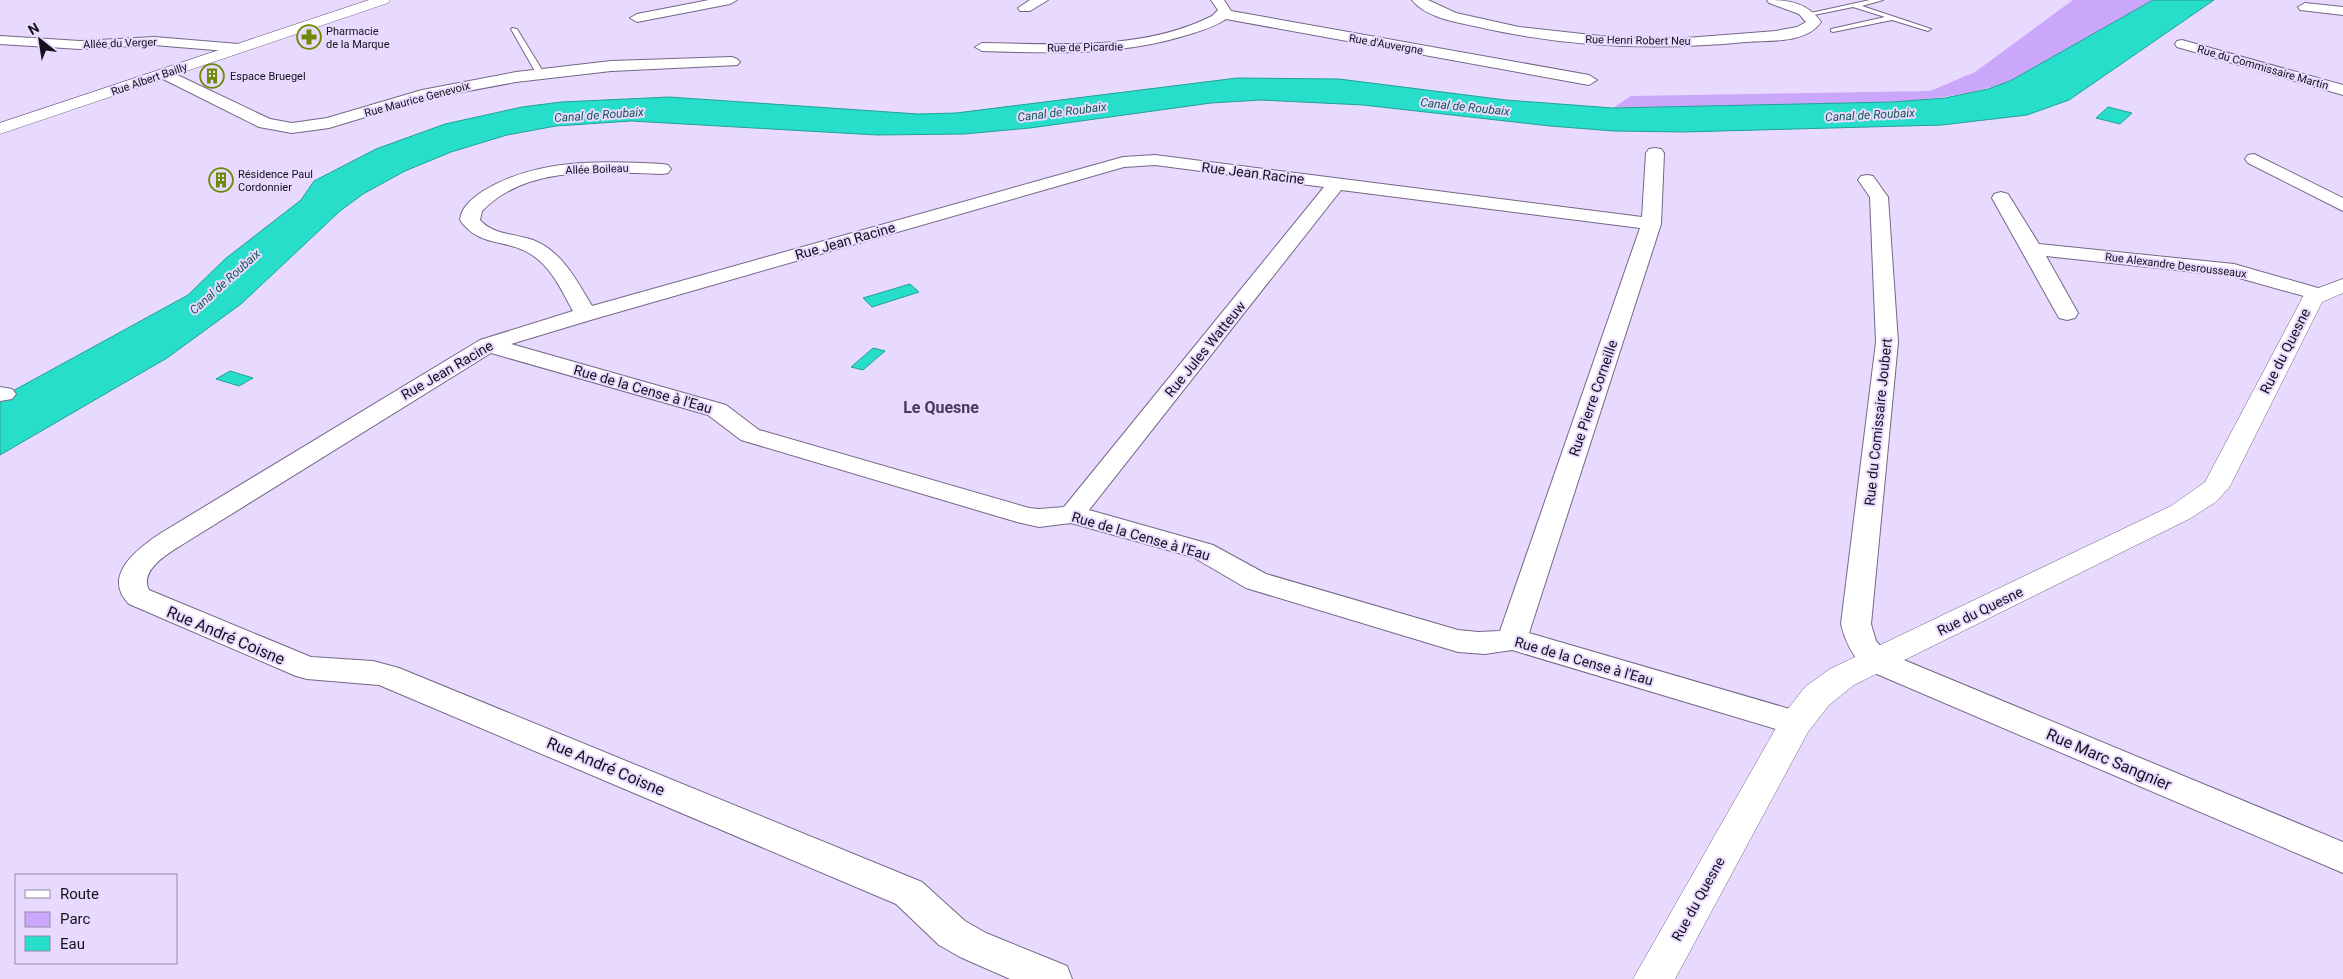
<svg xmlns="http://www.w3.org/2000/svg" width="2343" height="979" font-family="Roboto,sans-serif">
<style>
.green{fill:#cba7fc}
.water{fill:#27decb;stroke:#22a096}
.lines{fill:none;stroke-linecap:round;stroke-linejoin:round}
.lane-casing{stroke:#746786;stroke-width:2}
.street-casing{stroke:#746786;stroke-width:2}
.secondary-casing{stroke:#746786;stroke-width:1}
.lane{fill:#fff;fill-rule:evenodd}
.street{fill:#fff;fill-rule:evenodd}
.secondary{fill:#fff;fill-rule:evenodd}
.labels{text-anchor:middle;stroke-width:4;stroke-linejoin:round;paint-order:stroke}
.far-poi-label{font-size:11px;fill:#15101c;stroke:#e8dafe;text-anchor:start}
.far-street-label{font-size:11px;fill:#15101c;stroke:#e8dafe}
.far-water-label{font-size:12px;font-style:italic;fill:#11574f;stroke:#e8dafe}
.street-label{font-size:14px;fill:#15101c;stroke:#e8dafe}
.quarter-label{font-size:16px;font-weight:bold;fill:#463a57;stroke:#e8dafe}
.near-street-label{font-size:16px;fill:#15101c;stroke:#e8dafe}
</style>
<rect width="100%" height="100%" fill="#e8dafe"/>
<path class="green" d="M2073 0H2153L2010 81C1951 102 1888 102 1826 104 1755 106 1684 107 1613 108L1631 96 1930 91 1975 72Z"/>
<g class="water">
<path d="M2153 0H2214L2069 100 2027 115 1942 125 1684 132 1614 131 1550 126 1363 105 1261 100 1211 103 1030 128 964 134 877 135 631 121 556 126 507 135 451 152 405 171 363 194 340 211 241 304 167 358 0 455V398L188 295 225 259 301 200 314 181 376 149 445 124 522 107 561 102 669 97 918 114 956 113 1237 78 1339 79 1506 100 1613 108 1892 102 1945 98 1988 89 2010 81Z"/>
<path d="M2108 107 2132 113 2120 124 2096 118Z"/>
<path d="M910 284 919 292 872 307 863 298Z"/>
<path d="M873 348 885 351 863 370 851 367Z"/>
<path d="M230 371 253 378 239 386 216 379Z"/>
</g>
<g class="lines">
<g class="lane-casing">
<g id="lane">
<path d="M1870 0H1883L1862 6 1931 29 1928 31 1892 20 1833 32 1831 31V29L1885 17 1853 7 1809 16 1806 14Z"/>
<path d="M512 28 517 29 544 73 543 75 536 73 511 29Z"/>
</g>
</g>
<g class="street-casing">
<g id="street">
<path d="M709 0H737L730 4 637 22 630 18 637 14Z"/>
<path d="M1030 0H1048L1030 11H1020L1018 8Z"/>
<path d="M1211 0H1224L1231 11 1589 75 1597 80 1589 85 1226 19C1215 27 1200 31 1187 35 1120 56 1051 53 982 51L975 47 982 43C1058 44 1143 51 1212 16L1218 10Z"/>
<path d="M1412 0H1428L1456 13 1519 27 1619 38H1686L1776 31 1797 27 1806 22 1799 14 1769 3 1767 0C1789 0 1808 3 1821 22 1806 44 1770 40 1746 42 1654 51 1564 47 1474 26 1455 22 1425 17 1412 0Z"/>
<path d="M2305 3 2343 7V15L2300 10 2298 7Z"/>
<path d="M0 36 80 41 154 37 239 44 246 48 239 52 154 45 80 49 0 44Z"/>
<path d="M2182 40 2343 85V95L2177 47 2175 44 2177 41Z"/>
<path d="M732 57 737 59 740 62 737 65 611 71 516 82 425 99 329 128 292 133 259 127 159 77 156 74 159 71H169L270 119 292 123 327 118 422 90 516 72 611 61Z"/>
<path d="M1655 148 1661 149 1664 153 1661 224 1529 633 1807 714 1812 723 1807 732 1796 735 1512 650 1485 654 1458 652 1246 588 1193 557 1071 523 1039 527 1017 522 741 440 708 415 491 353 180 546C167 554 139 571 149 590L311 657 373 661 399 668 922 882 965 921 986 933 1067 966 1072 979H1010L960 957 939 945 896 904 379 685 307 679 296 676 129 604C101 576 138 548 161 533L480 340 573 311C562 291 552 268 532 255 507 238 479 248 460 220 461 207 473 198 483 191 538 158 600 161 662 164L668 165 671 169 668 173 662 174C604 172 527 164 482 211L480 220C493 235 516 234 533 240 562 251 577 281 592 306L1123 157 1155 155 1642 217 1646 153 1649 149ZM1155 165 1324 187 1064 507 1039 509 1029 508 759 430 726 405 511 344 594 319 1124 167ZM1341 190 1640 228 1500 631 1478 632 1458 630 1266 574 1213 545 1089 510Z"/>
<path d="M2254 154 2343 198V211L2248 163 2245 159 2248 155Z"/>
<path d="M1867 175 1873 176 1888 197 1898 342 1871 624 1876 641 1887 653 2343 842V873L1865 669C1853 656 1845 642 1841 624L1876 342 1870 197 1858 180 1861 176Z"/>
<path d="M2001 192 2008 194 2039 244 2234 264 2325 290 2329 294 2325 298 2318 300 2232 276 2046 256 2078 313 2075 318 2067 320 2059 318 1992 198 1994 194Z"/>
<path d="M0 387 12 389 16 394 12 399 0 401Z"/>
</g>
</g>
<g class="secondary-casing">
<g id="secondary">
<path d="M369 0H390L388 3 0 134V123Z"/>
<path d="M2343 279V293L2322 302 2230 486 2217 501 2191 518 1854 685 1829 705 1808 732 1675 979H1633L1784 714 1805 687 1830 669 2171 506 2205 482 2305 293Z"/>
</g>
</g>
<use href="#lane" class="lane"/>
<use href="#street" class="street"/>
<use href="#secondary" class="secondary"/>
</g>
<defs>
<g id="pharmacy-ring" transform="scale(1.25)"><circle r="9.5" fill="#e8dafe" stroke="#6d8a05" stroke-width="1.5"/><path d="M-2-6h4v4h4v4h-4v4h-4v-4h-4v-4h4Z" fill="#6d8a05"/></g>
<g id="building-ring" transform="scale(1.25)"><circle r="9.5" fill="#e8dafe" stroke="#6d8a05" stroke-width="1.5"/><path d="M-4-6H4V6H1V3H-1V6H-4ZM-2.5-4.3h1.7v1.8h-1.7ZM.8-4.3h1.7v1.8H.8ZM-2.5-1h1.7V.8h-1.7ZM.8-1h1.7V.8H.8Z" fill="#6d8a05"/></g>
</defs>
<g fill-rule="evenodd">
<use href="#pharmacy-ring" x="309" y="37"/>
<use href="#building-ring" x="212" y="76"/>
<use href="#building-ring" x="221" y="180"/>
</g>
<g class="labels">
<g class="far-poi-label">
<text x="326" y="35">Pharmacie<tspan x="326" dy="13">de la Marque</tspan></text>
<text x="230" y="80">Espace Bruegel</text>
<text x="238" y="178">Résidence Paul<tspan x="238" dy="13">Cordonnier</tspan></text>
</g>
<g class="far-street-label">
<text transform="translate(1638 40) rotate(1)" y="4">Rue Henri Robert Neu</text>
<text transform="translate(120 43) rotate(-2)" y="4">Allée du Verger</text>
<text transform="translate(1386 44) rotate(10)" y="4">Rue d'Auvergne</text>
<text transform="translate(1085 47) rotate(-1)" y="4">Rue de Picardie</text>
<text transform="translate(2263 67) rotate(16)" y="4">Rue du Commissaire Martin</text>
<text transform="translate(149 79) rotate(-19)" y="4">Rue Albert Bailly</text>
<text transform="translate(417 99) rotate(-15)" y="4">Rue Maurice Genevoix</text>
<text transform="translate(597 169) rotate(-2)" y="4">Allée Boileau</text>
<text transform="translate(2176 265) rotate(7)" y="4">Rue Alexandre Desrousseaux</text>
</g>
<g class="far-water-label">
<text transform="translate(1465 107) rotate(6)" y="4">Canal de Roubaix</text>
<text transform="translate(1062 112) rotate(-7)" y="4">Canal de Roubaix</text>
<text transform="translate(599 115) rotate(-4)" y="4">Canal de Roubaix</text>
<text transform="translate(1870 115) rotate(-3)" y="4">Canal de Roubaix</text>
<text transform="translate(225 282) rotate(-42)" y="4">Canal de Roubaix</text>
</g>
<g class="street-label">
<text transform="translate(1253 173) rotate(7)" y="5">Rue Jean Racine</text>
<text transform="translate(845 241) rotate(-16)" y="5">Rue Jean Racine</text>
<text transform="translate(1205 349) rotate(-51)" y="5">Rue Jules Watteuw</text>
<text transform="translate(2285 351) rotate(-63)" y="5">Rue du Quesne</text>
<text transform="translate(447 370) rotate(-30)" y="5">Rue Jean Racine</text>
<text transform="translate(643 389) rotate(16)" y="5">Rue de la Cense à l'Eau</text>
<text transform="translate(1593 398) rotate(-71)" y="5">Rue Pierre Corneille</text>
<text transform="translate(1878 422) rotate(-84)" y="5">Rue du Comissaire Joubert</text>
<text transform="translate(1141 536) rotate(16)" y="5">Rue de la Cense à l'Eau</text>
<text transform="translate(1980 611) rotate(-26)" y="5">Rue du Quesne</text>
<text transform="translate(1584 661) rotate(16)" y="5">Rue de la Cense à l'Eau</text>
<text transform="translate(1698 899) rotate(-61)" y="5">Rue du Quesne</text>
</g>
<g class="quarter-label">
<text x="941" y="413">Le Quesne</text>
</g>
<g class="near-street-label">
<text transform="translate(226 635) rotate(23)" y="6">Rue André Coisne</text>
<text transform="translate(2109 759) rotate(23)" y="6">Rue Marc Sangnier</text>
<text transform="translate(606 766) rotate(23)" y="6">Rue André Coisne</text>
</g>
</g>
<rect x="15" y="874" width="162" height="90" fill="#e8dafe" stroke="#9489a4"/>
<rect x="25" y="890" width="25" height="8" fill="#ffffff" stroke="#9489a4"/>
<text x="60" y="899" font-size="15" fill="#15101c">Route</text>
<rect x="25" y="912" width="25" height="15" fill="#cba7fc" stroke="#9489a4"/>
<text x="60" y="924" font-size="15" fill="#15101c">Parc</text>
<rect x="25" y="936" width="25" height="15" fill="#27decb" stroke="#9489a4"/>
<text x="60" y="949" font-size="15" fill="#15101c">Eau</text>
<g transform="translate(40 40) rotate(330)" stroke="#e8dafe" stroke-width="4" paint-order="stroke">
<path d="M0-4L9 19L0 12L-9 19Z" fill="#15101c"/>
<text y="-8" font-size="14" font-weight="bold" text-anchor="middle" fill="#15101c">N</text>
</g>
</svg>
